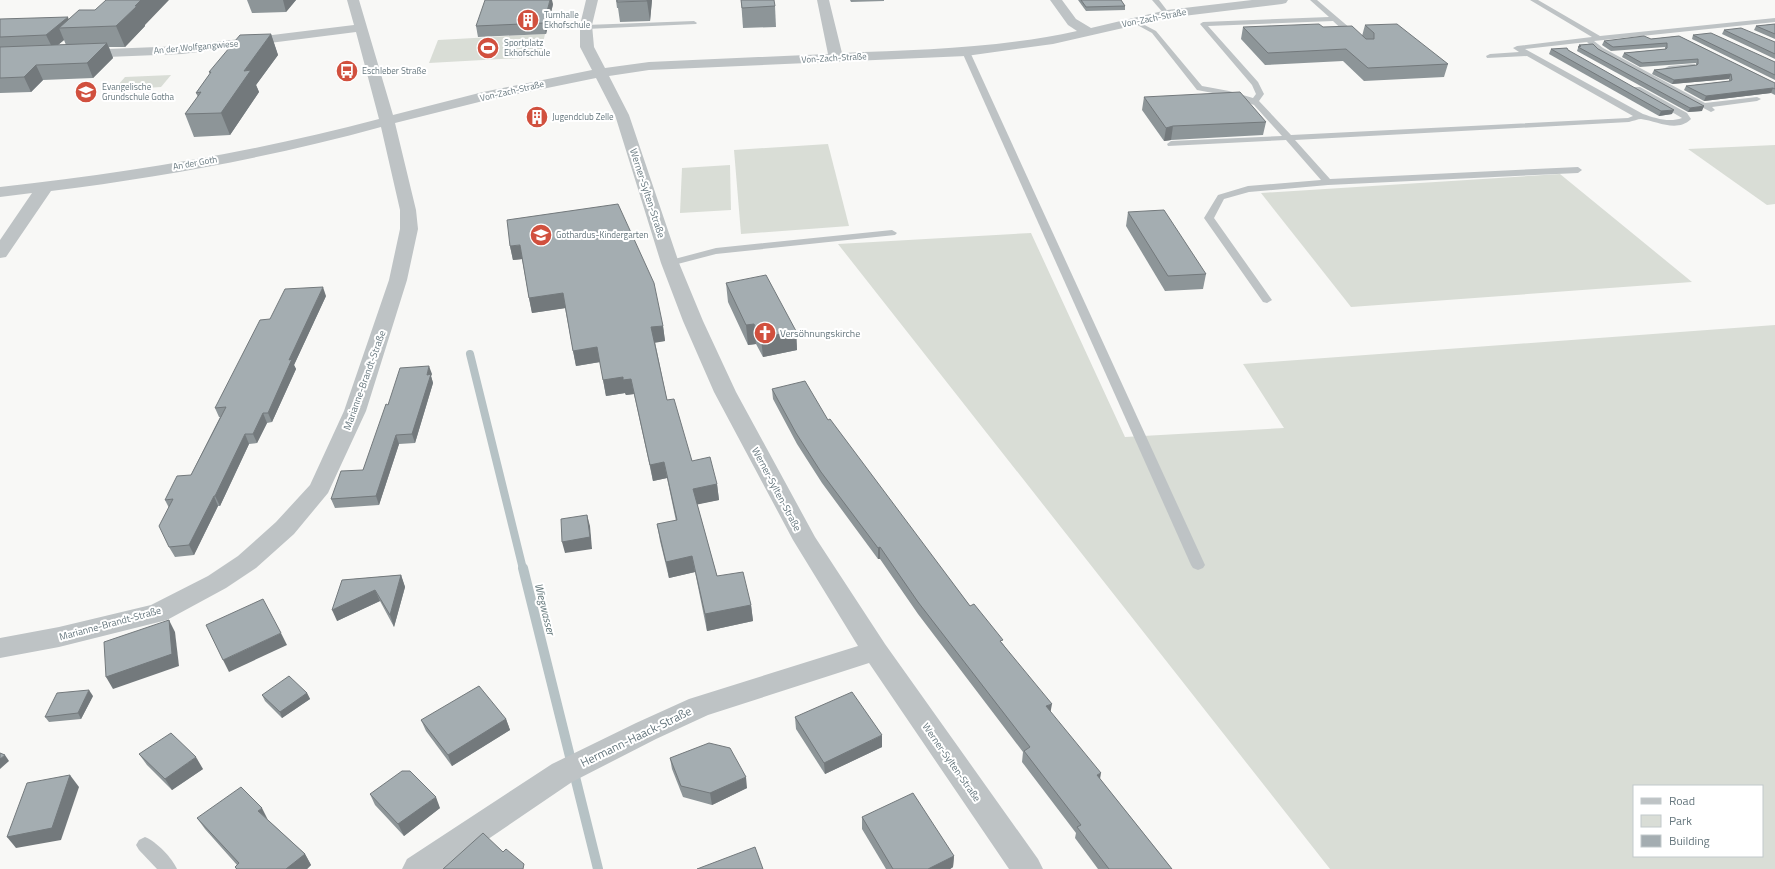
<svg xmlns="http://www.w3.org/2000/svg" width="1775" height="869" font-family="'Titillium Web',sans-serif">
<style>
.green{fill:#d9ddd6;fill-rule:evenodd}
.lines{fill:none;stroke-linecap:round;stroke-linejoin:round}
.stream-far1{stroke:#b6c2c5;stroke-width:8}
.stream{stroke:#b6c2c5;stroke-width:10}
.lane{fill:#bec3c5;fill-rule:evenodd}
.street{fill:#bec3c5;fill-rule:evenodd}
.wall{fill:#8d9598;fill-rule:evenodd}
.shaded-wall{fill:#73797c}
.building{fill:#a4adb1;stroke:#73797c}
.labels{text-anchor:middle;stroke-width:4;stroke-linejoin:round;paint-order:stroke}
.far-poi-label{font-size:9px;fill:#66777e;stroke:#fff;text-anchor:start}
.far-street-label{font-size:9px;fill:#66777e;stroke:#fff}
.street-label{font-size:10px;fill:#66777e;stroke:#fff}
.poi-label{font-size:10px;fill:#66777e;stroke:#fff;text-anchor:start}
.water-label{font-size:11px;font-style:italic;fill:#617578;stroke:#fff}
.near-street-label{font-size:12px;fill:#66777e;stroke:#fff}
</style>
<rect width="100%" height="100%" fill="#f8f8f6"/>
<g class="green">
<path d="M545 34 540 57 429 63 438 40Z"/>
<path d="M171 75 161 87 114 90 125 77Z"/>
<path d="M828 144 849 226 741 234 734 150Z"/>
<path d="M1775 145V204L1767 205 1688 149Z"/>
<path d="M730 165 731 210 680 213 682 168Z"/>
<path d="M1560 174 1692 282 1351 307 1261 193Z"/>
<path d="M1031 233 1125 437 1284 428 1243 364 1775 325V869H1330L838 244ZM1634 786H1762V856H1634Z"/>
</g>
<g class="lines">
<path class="stream-far1" d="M470 354 523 569"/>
<path class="stream" d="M523 568 598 869"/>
<g class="lane">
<path d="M1152 0H1159L1169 13V15H1165Z"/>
<path d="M1310 0H1317L1357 34V38H1351L1333 21 1208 26 1258 82 1264 94 1259 101 1291 135 1628 118 1633 116 1527 56 1487 58 1486 56 1490 54 1519 52 1513 48 1517 46 1592 37 1530 0H1538L1600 36 1775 18V22L1594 41 1603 48 1705 103 1757 97 1761 99 1757 101 1712 107 1715 110 1711 112 1597 52 1587 42 1525 49 1643 114C1655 118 1669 123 1682 118L1633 89 1634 87H1640L1687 113 1691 119C1677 133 1657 121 1641 119 1638 119 1633 121 1629 122L1295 140 1330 179 1578 167 1582 170 1578 173 1328 185 1249 192 1224 199 1214 218 1272 300 1267 303 1263 302 1204 218 1218 195 1248 186 1321 180 1286 140 1168 146 1167 144 1171 141 1282 136 1254 105 1234 97 1197 90 1152 33 1130 21 1135 20 1156 31 1202 86 1229 91 1253 98 1256 94 1252 85 1200 24 1203 22 1329 17Z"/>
<path d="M694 21 697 23 696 24 586 29 583 27 586 25Z"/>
<path d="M963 50 970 52 1205 565 1203 568 1198 570 1193 568 1191 565 962 52Z"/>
<path d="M1692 64H1695V68L1669 70 1665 68 1669 66Z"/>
<path d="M892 230 897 233 895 235 716 254 670 266 665 263 667 261 716 248Z"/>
<path d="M145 837C157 842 172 858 177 869H157L139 850 136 845 139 840Z"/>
</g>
<path class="street" d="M347 0H359L393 115 483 92 592 70 580 47V25L586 0H598L592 25 594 47 605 68 649 62 828 54 817 0H829L842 53C921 50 1000 48 1077 31L1068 25 1050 0H1062L1076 19 1091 28 1167 10 1252 0H1288L1286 3 1282 4 1167 18 1053 44 966 56 649 70 609 76 629 115 679 263 703 321 736 392 815 537 885 644 1038 859 1043 869H1009L869 663 708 715 656 739 572 782 444 869H402L407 859 552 764 636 723 689 699 858 646 793 540 714 392 683 321 661 263 615 115 596 78 483 101 395 123 416 210 418 229 407 280 366 411 328 493 294 534 256 568 226 588 167 620 59 647 0 658V638L59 627 151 605 208 576 238 556 276 522 310 485 344 411 389 280 400 229V210L381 127C272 157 162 177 51 191L6 257 0 258V240L32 193 0 197V187C128 173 255 152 379 119L356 32 182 54 82 58 77 57 75 54 77 51 82 50 182 46 354 25Z"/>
</g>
<g class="wall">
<path d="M247 0H296L286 12 252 13Z"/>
<path d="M616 0H652L650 21 620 22 618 8H617Z"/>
<path d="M741 0 775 6 776 27 743 28Z"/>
<path d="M850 0H884V1L851 2Z"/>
<path d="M1078 0H1121L1125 6V10L1086 11Z"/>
<path d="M553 4 546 34 478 37 476 26Z"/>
<path d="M0 19H69L145 25V26L125 47H109L113 58 93 78 43 80 31 92 0 93ZM64 40 66 45H58Z"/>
<path d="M1775 24V39L1754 30 1756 26Z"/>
<path d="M1365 25 1448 64 1444 77 1364 81 1343 61 1265 65 1241 39 1243 27H1323L1362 36Z"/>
<path d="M1724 30 1775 42V59L1722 34Z"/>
<path d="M271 34 278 55 256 85 259 92 230 135 194 137 185 114 198 97 196 93 210 74 209 72Z"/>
<path d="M1693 35 1775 62V80L1692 39Z"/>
<path d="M1679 36 1775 83V95L1771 93 1704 101 1684 90 1686 86 1729 81V79L1672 84 1652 74 1654 70 1696 65V63L1640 67 1622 57 1624 53 1665 49V47L1611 51 1602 45 1604 41 1651 39Z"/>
<path d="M1579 45 1598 49 1702 111 1688 112 1577 51Z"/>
<path d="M1551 49 1568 50 1672 114 1659 116 1549 54Z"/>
<path d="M1144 97 1266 122 1263 135 1171 140 1164 141 1142 110Z"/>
<path d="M1128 212 1206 274 1203 289 1165 291 1126 226Z"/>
<path d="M510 246 663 326 665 341 655 342 667 400 692 461 717 484 719 500 697 504 717 576 751 605 753 621 707 631 695 572 669 578 660 541 657 524 676 521 667 478 653 481 634 394 626 395 625 393 606 396 600 362 576 366 565 308 532 313 529 298 522 259 513 260Z"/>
<path d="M726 283 796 331 797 350 763 357 756 344 748 345 728 302Z"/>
<path d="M326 296 294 365 296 369 272 422 267 423 257 443 249 444 220 506H218L194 555 175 557 169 547V508L165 500 191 475 220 417H219L215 408 270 319Z"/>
<path d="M432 374 431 376 433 383 415 443 399 444 379 505 335 508 331 499 363 470 388 405Z"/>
<path d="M772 389 828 420 970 606 1003 644 1050 712 1100 779 1172 869H1098L1075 838 1076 833 1022 762 1023 752 918 614 880 559H878L822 483 797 444 773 399Z"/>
<path d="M401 575 405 587 394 627 380 601 337 621 342 580Z"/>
<path d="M307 693 310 699 282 718 265 701 262 695Z"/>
<path d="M93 696 81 719 49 722 45 717Z"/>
<path d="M795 717 882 747 825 774 796 729Z"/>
<path d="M506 719 510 730 452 766 426 731 421 720Z"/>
<path d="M139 754 203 769 172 790 147 765Z"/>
<path d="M670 758 747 788 712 805 683 797 672 769Z"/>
<path d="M370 794 440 808 404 836 375 805Z"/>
<path d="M862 817 954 856 953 867 950 869H886L862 829Z"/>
<path d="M197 818 268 820 305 854 311 865 307 869H236L235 867 237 865 205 829Z"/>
</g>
<g class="shaded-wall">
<path d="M141 0H169L145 25V26L125 47 116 26Z"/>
<path d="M283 0H296L286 12Z"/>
<path d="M550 0H552L553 4 546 34 544 23Z"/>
<path d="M647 0H652L650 21 647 1Z"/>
<path d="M68 17 72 28H59L64 40 53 49 46 35Z"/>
<path d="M271 34 278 55 256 85 259 92 230 135 221 113 244 71Z"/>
<path d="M107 43 113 58 93 78 87 63Z"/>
<path d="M36 65 43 80 31 92 24 77Z"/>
<path d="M1731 74 1729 79 1672 84 1674 80Z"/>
<path d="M1773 88 1771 93 1704 101 1706 96Z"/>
<path d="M1704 106 1702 111 1688 112 1690 108Z"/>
<path d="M1674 110 1672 114 1659 116 1661 111Z"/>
<path d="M1173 126 1171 140 1164 141 1166 128Z"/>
<path d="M520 245 523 259 513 260 510 246Z"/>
<path d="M323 287 326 296 294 365 296 369 272 422 268 413 289 360Z"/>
<path d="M563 293 566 308 532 313 529 298Z"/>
<path d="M754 324 756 344 748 345 746 325Z"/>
<path d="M663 326 665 341 654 343 651 327Z"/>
<path d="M796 331 797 350 763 357 761 338Z"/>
<path d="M597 347 600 362 576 366 573 351Z"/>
<path d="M429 366 432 374 431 376 433 383 415 443 412 434Z"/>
<path d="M623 377 631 379 634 394 626 395 625 393 606 396 603 380Z"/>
<path d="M263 413 267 423 257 443 253 434Z"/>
<path d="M245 434 249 444 220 506 215 496Z"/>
<path d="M396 435 399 444 379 505 376 496Z"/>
<path d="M664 462 667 478 653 481 650 465Z"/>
<path d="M717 484 719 500 695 505 693 489Z"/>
<path d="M214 496 218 506 194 555 189 545Z"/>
<path d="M587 515 590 526 592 549 565 553 562 542Z"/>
<path d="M880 547V559H878V548Z"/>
<path d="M692 556 695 572 669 578 666 562Z"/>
<path d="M401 575 405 587 394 627 390 615Z"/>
<path d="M375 590 380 601 337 621 332 610Z"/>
<path d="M751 605 753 621 707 631 705 614Z"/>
<path d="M169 620 175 632 179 666 113 689 106 677Z"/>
<path d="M281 633 287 645 229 672 223 660Z"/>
<path d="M89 690 93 696 81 719 78 713Z"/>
<path d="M307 693 310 699 282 718 280 712Z"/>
<path d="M1052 704 1050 715 1046 706Z"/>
<path d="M506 719 510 730 452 766 448 755Z"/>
<path d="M882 735V747L825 774 824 763Z"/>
<path d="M5 755 9 761 0 769V759Z"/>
<path d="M196 757 203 769 172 790 165 779Z"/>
<path d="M1101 773 1099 785 1097 775Z"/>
<path d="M70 775 79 787 61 840 16 848 7 837Z"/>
<path d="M746 777 747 788 712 805 710 793Z"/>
<path d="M436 797 440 808 404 836 398 824Z"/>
<path d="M262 808 268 820 258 811Z"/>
<path d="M305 854 311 865 307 869H286Z"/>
<path d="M954 856 953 867 950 869H928Z"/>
</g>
<g class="building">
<path d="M106 0H141L135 6H137L116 26 59 28 79 10H95Z"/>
<path d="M485 0H550L544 23 476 26Z"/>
<path d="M617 0H647V1L617 2Z"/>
<path d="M741 0H774L775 6 742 8Z"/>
<path d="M1081 0H1121L1125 6 1086 7Z"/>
<path d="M68 17 46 35 0 37V19Z"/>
<path d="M1319 24 1323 27 1352 26 1366 39H1374V33L1365 25 1397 24 1448 64 1368 68 1346 49 1268 53 1243 27Z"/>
<path d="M1775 24V34L1756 26Z"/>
<path d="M1741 28 1775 42V54L1724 30Z"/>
<path d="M1711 33 1775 62V75L1693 35Z"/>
<path d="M271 34 244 71 251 70 221 113 185 114 201 92 196 93 211 72H209L240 35Z"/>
<path d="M1644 36 1651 39 1679 36 1775 83V89L1773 88 1706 96 1686 86 1730 81 1732 80 1731 74 1674 80 1654 70 1697 65 1698 64V59L1642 63 1624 53 1666 49 1667 48V43L1613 47 1604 41Z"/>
<path d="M107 43 87 63 36 65 24 77 0 78V47Z"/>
<path d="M1593 44 1598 49 1704 106 1690 108 1578 47 1581 46 1579 45Z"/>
<path d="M1567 48 1568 50 1674 110 1661 111 1551 49Z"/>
<path d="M1240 92 1266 122 1173 126 1166 128 1144 97Z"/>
<path d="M618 204 654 283 663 326 651 327 667 400 674 399 692 461 710 457 717 484 693 489 717 576 743 572 751 605 705 614 692 556 666 562 657 524 677 520 664 462 650 465 631 379 623 380V377L603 380 597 347 573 351 563 293 529 298 520 245 510 246 507 220Z"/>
<path d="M1164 210 1206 274 1168 276 1128 212Z"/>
<path d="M766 275 796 331 761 338 754 324 746 325 726 283Z"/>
<path d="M323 287 289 360 292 359 268 413H263L253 434H245L215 496H214L189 545 169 547 159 526 173 499 165 500 177 476 191 475 226 407 215 408 260 320 270 319 285 289Z"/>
<path d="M429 366 427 375 431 374 412 434 396 435 376 496 331 499 341 471 363 470 386 404 388 405 400 368Z"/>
<path d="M805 381 828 420 830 419 970 606 974 604 1003 640 1000 641 1052 704 1046 706 1101 773 1097 775 1172 869H1109L1077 827 1081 825 1024 751 1030 747 918 602 880 547 878 548 821 472 796 433 772 389Z"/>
<path d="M587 515 590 537 562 542 561 519Z"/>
<path d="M401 575 390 615 375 590 332 610 342 580Z"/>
<path d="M263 599 281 633 223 660 206 625Z"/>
<path d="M169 620 172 654 106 677 104 642Z"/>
<path d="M289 676 307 693 280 712 262 695Z"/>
<path d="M479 686 506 719 448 755 421 720Z"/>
<path d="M89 690 78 713 45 717 57 693Z"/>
<path d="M852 692 882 735 824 763 795 717Z"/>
<path d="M171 733 196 757 165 779 139 754Z"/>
<path d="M709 743 730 748 746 777 710 793 681 786 670 758Z"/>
<path d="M0 753 5 755 0 759Z"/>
<path d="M402 771H410L436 797 398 824 370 794Z"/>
<path d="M70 775 52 828 7 837 27 783Z"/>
<path d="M241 787 262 808 258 811 305 854 286 869H237L235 867 239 863 197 818Z"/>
<path d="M913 793 954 856 928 869H893L862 817Z"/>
<path d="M483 833 503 852 506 849 524 864 523 869H443Z"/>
<path d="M755 847 763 869H697Z"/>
</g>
<defs>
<g id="building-disc" transform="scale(1.15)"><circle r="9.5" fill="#d1503e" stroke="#fff"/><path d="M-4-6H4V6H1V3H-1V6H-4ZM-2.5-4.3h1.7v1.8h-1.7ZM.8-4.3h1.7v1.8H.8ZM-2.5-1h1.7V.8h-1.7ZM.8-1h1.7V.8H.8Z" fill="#fff"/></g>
<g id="stadium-disc" transform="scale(1.15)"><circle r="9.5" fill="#d1503e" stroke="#fff"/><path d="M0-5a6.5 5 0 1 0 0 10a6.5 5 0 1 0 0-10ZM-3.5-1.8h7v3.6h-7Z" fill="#fff"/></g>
<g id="bus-disc" transform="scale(1.15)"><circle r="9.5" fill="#d1503e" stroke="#fff"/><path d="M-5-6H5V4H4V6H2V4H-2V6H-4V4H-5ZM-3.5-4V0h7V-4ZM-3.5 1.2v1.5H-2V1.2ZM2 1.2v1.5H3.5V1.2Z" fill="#fff"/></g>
<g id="school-disc" transform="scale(1.15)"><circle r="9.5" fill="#d1503e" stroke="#fff"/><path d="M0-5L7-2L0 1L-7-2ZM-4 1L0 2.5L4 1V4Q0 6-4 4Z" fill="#fff"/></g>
<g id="church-disc" transform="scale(1.15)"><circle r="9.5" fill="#d1503e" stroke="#fff"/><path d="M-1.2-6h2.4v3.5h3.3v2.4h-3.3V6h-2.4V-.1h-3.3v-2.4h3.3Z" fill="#fff"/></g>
</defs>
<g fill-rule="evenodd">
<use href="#building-disc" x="528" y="20"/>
<use href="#stadium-disc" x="488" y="48"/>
<use href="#bus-disc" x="347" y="71"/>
<use href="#school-disc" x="86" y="92"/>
<use href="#building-disc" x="537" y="117"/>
<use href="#school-disc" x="541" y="235"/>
<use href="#church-disc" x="765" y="333"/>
</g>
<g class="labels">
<g class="far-poi-label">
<text x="544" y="18">Turnhalle<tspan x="544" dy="10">Ekhofschule</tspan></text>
<text x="504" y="46">Sportplatz<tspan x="504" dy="10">Ekhofschule</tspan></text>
<text x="362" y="74">Eschleber Straße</text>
<text x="102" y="90">Evangelische<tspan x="102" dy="10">Grundschule Gotha</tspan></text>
<text x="552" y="120">Jugendclub Zelle</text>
<text x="556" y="238">Gothardus-Kindergarten</text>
</g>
<g class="far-street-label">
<text transform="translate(1154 18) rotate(-11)" y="3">Von-Zach-Straße</text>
<text transform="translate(196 47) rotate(-5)" y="3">An der Wolfgangwiese</text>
<text transform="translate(834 58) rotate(-3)" y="3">Von-Zach-Straße</text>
<text transform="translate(512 91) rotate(-13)" y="3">Von-Zach-Straße</text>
<text transform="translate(195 163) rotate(-10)" y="3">An der Goth</text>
</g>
<g class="street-label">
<text transform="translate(648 193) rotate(72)" y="4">Werner-Sylten-Straße</text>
<text transform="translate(364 380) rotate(-70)" y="4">Marianne-Brandt-Straße</text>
<text transform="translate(777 489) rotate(62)" y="4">Werner-Sylten-Straße</text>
<text transform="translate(110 623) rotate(-15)" y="4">Marianne-Brandt-Straße</text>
<text transform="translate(952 762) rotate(55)" y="4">Werner-Sylten-Straße</text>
</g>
<g class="poi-label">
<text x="780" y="337">Versöhnungskirche</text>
</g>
<g class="water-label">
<text transform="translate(545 609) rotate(76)" y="4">Wiegwasser</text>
</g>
<g class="near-street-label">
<text transform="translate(636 737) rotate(-26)" y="4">Hermann-Haack-Straße</text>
</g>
</g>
<rect x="1633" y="785" width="130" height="72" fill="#ffffff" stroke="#c2c9cb"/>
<rect x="1641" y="798" width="20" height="6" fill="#bec3c5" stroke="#c2c9cb"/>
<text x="1669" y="805" font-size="12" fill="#66777e">Road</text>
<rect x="1641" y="815" width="20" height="12" fill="#d9ddd6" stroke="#c2c9cb"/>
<text x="1669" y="825" font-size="12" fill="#66777e">Park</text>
<rect x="1641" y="835" width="20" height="12" fill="#a4adb1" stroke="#c2c9cb"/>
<text x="1669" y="845" font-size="12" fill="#66777e">Building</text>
</svg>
